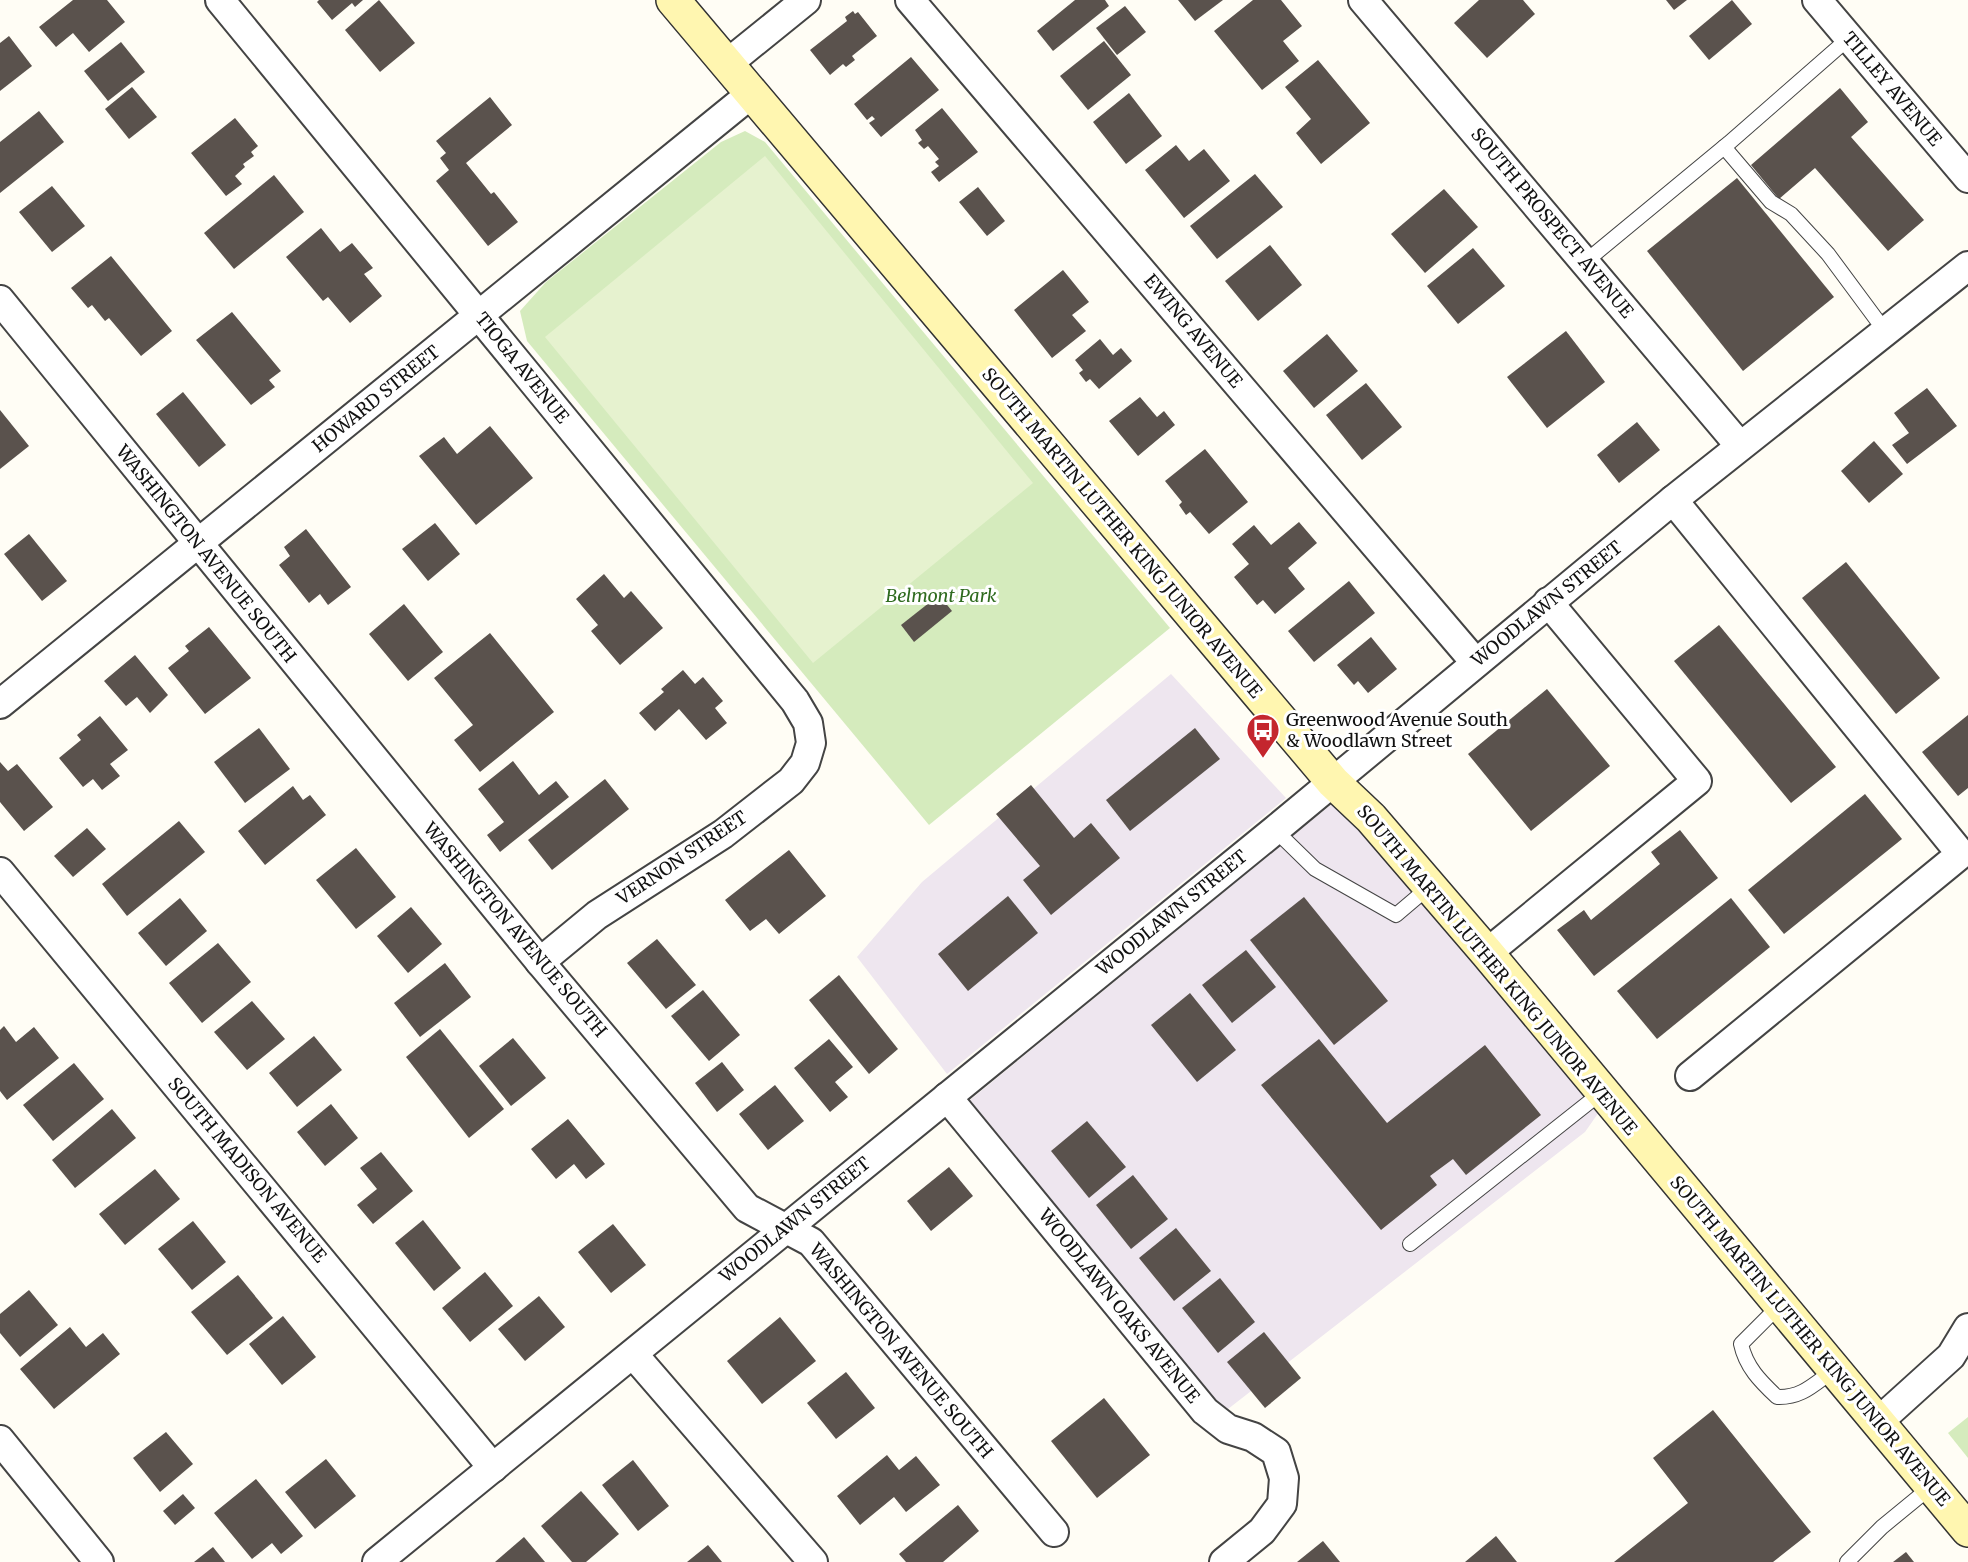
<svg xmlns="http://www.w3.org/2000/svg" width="1968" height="1562" font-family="Merriweather,serif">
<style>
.industrial{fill:#eee6ef}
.green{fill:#d5ebbd}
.pitch{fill:#e6f2cf}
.building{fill:#5a524d}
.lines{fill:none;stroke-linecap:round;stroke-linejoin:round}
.lane-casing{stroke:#444;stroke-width:16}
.street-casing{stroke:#444;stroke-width:32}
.secondary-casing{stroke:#333;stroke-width:36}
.lane{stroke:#fff;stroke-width:14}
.street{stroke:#fff;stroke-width:28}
.secondary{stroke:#fff6b0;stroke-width:33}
.labels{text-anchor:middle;stroke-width:6;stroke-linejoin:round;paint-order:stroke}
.street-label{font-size:18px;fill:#111;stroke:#fff}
.park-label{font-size:18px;font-style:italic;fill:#2f6b1f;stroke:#fff}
.poi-label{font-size:18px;fill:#111;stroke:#fff;text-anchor:start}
</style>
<rect width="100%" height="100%" fill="#fffdf5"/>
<g class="industrial">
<path d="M1171 674 1286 798 947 1074 857 957 922 882Z"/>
<path d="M1333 803 1360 829 1491 982 1489 984 1536 1036 1599 1112 1585 1132 1228 1409 1215 1399 970 1100Z"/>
</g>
<g class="green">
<path d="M745 131 765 142 1170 628 929 825 527 341 520 311 546 282 721 142Z"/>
<path d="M1968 1417V1458L1948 1433Z"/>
</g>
<path class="pitch" d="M765 156 1033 483 813 663 545 337Z"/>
<g class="building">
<path d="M73 0H107L125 22 89 52 73 33 56 47 39 27Z"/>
<path d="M319 0H363L355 7 352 3 332 20 317 2Z"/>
<path d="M379 0 415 43 380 72 345 30Z"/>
<path d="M1075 0H1105L1109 6 1053 51 1037 31Z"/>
<path d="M1178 0H1223L1195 21Z"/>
<path d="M1253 0H1281L1302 26 1283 41 1299 61 1262 90 1214 31Z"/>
<path d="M1479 0H1523L1535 14 1487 58 1454 23Z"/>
<path d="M1666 0H1687L1674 10Z"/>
<path d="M1732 0 1752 24 1709 60 1689 36Z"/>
<path d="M1125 6 1146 32 1117 55 1096 28Z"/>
<path d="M853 11 855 14 858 12 877 36 852 56 855 60 846 67 843 64 830 75 810 50 847 21 845 17Z"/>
<path d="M9 36 32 66 0 91V43Z"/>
<path d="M1104 41 1131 75 1088 110 1060 76Z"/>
<path d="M121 42 145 72 108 101 84 71Z"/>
<path d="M911 57 939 90 881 137 869 123 875 119 872 116 867 120 854 104Z"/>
<path d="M1318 60 1370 123 1321 164 1296 133 1311 119 1285 87Z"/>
<path d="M132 87 157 117 129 139 105 109Z"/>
<path d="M1840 88 1868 122 1851 137 1924 220 1888 251 1815 168 1779 199 1751 165Z"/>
<path d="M1129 93 1162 136 1126 164 1093 122Z"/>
<path d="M490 97 512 125 466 163 491 194 494 192 518 222 488 246 436 181 449 170 440 158 446 153 436 141Z"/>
<path d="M942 108 978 152 939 182 931 172 939 166 935 162 939 159 928 146 924 149 918 143 922 140 915 130Z"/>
<path d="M39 111 64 142 0 193V142Z"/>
<path d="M235 118 258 146 251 152 254 156 243 164 245 167 235 176 242 184 226 196 191 153Z"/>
<path d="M1176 145 1189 161 1204 149 1230 181 1184 218 1145 170Z"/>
<path d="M1255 174 1283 207 1217 259 1190 226Z"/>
<path d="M274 175 304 212 234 269 204 233Z"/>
<path d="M1737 178 1834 297 1743 371 1647 251Z"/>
<path d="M52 186 85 226 52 252 19 212Z"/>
<path d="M978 187 1005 221 987 236 959 202Z"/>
<path d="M1444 189 1478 227 1425 273 1391 234Z"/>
<path d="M321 228 340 252 352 243 373 268 364 274 382 296 350 323 328 297 323 301 286 257Z"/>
<path d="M1270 245 1302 285 1258 321 1225 281Z"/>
<path d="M1473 248 1505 286 1458 324 1427 286Z"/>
<path d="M111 256 172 331 141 356 109 318 105 321 92 305 88 308 71 288Z"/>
<path d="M1063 270 1089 302 1072 315 1086 331 1052 358 1014 310Z"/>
<path d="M232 312 281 371 269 380 275 387 251 405 196 340Z"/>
<path d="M1566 331 1605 382 1547 428 1507 377Z"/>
<path d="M1327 334 1358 371 1314 408 1283 371Z"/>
<path d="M1100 339 1113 355 1121 348 1132 361 1099 389 1090 379 1086 382 1079 373 1083 370 1075 360Z"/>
<path d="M1366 383 1402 427 1362 460 1326 415Z"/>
<path d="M1927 388 1957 426 1907 464 1892 445 1909 433 1894 413Z"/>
<path d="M183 392 226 445 199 467 156 414Z"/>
<path d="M1140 397 1157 417 1164 411 1175 425 1138 456 1109 421Z"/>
<path d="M0 410 29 446 0 469Z"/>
<path d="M1637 422 1660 450 1619 483 1597 455Z"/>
<path d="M490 426 533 478 476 525 419 456 444 437 457 454Z"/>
<path d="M1874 441 1903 474 1869 503 1841 471Z"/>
<path d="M1205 449 1248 502 1209 534 1190 512 1186 515 1179 505 1182 502 1165 481Z"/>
<path d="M1299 522 1317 543 1288 568 1305 589 1275 614 1263 600 1257 605 1234 577 1249 564 1232 544 1254 525 1271 545Z"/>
<path d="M435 523 460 554 428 581 402 549Z"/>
<path d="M306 529 351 587 328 605 320 594 309 603 279 565 290 556 284 547Z"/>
<path d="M29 534 67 581 42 601 4 554Z"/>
<path d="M1846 562 1940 678 1896 714 1802 598Z"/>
<path d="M604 574 624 598 631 591 663 628 620 665 591 631 598 625 576 599Z"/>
<path d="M1349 581 1375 613 1314 662 1288 631Z"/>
<path d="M939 595 952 611 914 642 901 625Z"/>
<path d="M404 604 443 652 408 681 369 634Z"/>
<path d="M1719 625 1836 767 1791 803 1674 661Z"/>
<path d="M209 627 251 678 205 714 168 668 189 651 185 646Z"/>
<path d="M490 633 554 712 480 772 454 740 473 725 434 678Z"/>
<path d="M1371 637 1397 669 1368 693 1358 681 1354 685 1337 665Z"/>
<path d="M135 655 168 695 150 713 137 697 126 706 104 681Z"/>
<path d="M683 670 695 684 703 677 723 701 715 708 727 723 706 740 679 709 655 731 639 713 664 692 661 689Z"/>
<path d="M1547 689 1610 766 1531 831 1468 754Z"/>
<path d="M1968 715V788L1958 796 1922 752Z"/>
<path d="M100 716 128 750 110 764 120 776 102 790 93 779 83 787 59 758 81 740 77 735Z"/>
<path d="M259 728 290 769 245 803 214 762Z"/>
<path d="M1195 728 1220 759 1130 831 1106 800Z"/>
<path d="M513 761 539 795 556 781 569 797 500 852 487 835 504 822 478 789Z"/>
<path d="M0 762 8 771 17 764 53 807 24 831 0 802Z"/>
<path d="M605 779 629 809 552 870 528 840Z"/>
<path d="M1031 785 1074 838 1091 823 1120 858 1051 915 1023 880 1040 866 996 814Z"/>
<path d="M293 786 303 800 310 795 326 815 265 865 238 831Z"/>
<path d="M1865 794 1902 839 1784 934 1748 890Z"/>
<path d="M179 821 205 852 127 916 102 884Z"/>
<path d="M87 828 106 849 73 877 54 856Z"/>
<path d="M1680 830 1718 878 1594 976 1557 930 1584 910 1591 920 1660 864 1651 852Z"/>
<path d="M356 848 396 897 356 929 316 880Z"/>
<path d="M789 850 826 896 779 934 766 919 750 931 725 900Z"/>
<path d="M1008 896 1038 933 968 991 938 954Z"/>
<path d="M1304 897 1388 1001 1334 1045 1250 940Z"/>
<path d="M180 898 207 931 166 966 138 933Z"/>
<path d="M1731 898 1770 947 1657 1039 1617 991Z"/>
<path d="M411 907 442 944 408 973 377 936Z"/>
<path d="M657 939 696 985 666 1009 627 963Z"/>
<path d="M218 943 251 982 202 1023 169 983Z"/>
<path d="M1246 950 1276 987 1232 1023 1202 985Z"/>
<path d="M445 963 471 997 420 1037 394 1003Z"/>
<path d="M839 975 898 1049 869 1074 809 1000Z"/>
<path d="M703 990 740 1035 709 1061 671 1016Z"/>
<path d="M1190 993 1236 1050 1197 1082 1151 1025Z"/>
<path d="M252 1001 285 1039 247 1070 214 1032Z"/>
<path d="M4 1026 16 1042 34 1027 59 1058 7 1100 0 1091V1030Z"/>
<path d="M440 1029 504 1109 469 1138 406 1057Z"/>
<path d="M314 1036 342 1070 297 1107 269 1073Z"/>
<path d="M513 1038 546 1078 511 1106 479 1066Z"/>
<path d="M829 1039 853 1067 835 1082 848 1097 830 1112 794 1068Z"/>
<path d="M1319 1039 1387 1123 1485 1045 1541 1115 1466 1175 1453 1159 1430 1176 1437 1185 1381 1230 1261 1085Z"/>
<path d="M722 1062 744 1090 717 1112 695 1083Z"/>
<path d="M74 1063 104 1099 53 1141 23 1105Z"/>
<path d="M775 1085 804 1121 768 1150 739 1114Z"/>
<path d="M331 1104 358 1138 325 1166 297 1132Z"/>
<path d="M112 1109 136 1138 75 1188 52 1160Z"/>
<path d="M568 1119 605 1164 586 1179 574 1164 556 1179 531 1149Z"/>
<path d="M1087 1121 1126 1167 1089 1198 1051 1151Z"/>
<path d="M381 1152 413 1191 373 1224 357 1205 377 1189 360 1168Z"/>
<path d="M949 1167 973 1196 931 1231 907 1201Z"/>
<path d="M155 1169 180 1199 125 1245 99 1214Z"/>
<path d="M1133 1175 1168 1219 1131 1249 1096 1205Z"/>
<path d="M423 1220 461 1268 434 1291 395 1243Z"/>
<path d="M193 1221 226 1262 192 1290 158 1249Z"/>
<path d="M613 1224 646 1265 611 1293 578 1252Z"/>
<path d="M1176 1228 1211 1271 1174 1301 1139 1258Z"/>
<path d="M485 1272 513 1306 470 1342 442 1308Z"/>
<path d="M238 1275 273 1318 227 1355 191 1312Z"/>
<path d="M1220 1278 1255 1322 1218 1353 1182 1308Z"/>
<path d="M29 1290 58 1325 20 1357 0 1333V1314Z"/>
<path d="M539 1296 565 1327 525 1361 498 1329Z"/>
<path d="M283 1316 316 1357 282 1385 249 1344Z"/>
<path d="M780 1317 816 1361 762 1404 727 1361Z"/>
<path d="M70 1327 86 1347 103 1333 120 1354 54 1409 20 1369Z"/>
<path d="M1264 1332 1301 1378 1265 1408 1227 1362Z"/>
<path d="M846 1372 875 1408 836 1439 807 1403Z"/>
<path d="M1104 1398 1150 1455 1097 1498 1051 1441Z"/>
<path d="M1713 1410 1811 1532 1773 1562H1614L1688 1503 1653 1458Z"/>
<path d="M166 1432 193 1464 160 1492 133 1458Z"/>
<path d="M887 1455 899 1470 916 1456 940 1485 906 1512 894 1497 860 1525 837 1496Z"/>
<path d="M326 1459 356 1496 315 1529 285 1492Z"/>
<path d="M633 1460 669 1506 638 1531 602 1485Z"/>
<path d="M256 1479 303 1536 281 1554 272 1543 252 1559 214 1513Z"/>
<path d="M581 1491 619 1534 586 1562H572L541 1526Z"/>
<path d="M183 1494 195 1508 175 1525 163 1511Z"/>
<path d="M958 1505 979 1531 943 1562H906L899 1554Z"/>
<path d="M1496 1536 1517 1562H1465Z"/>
<path d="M524 1537 545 1562H495Z"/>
<path d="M1323 1541 1340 1562H1297Z"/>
<path d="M708 1545 722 1562H687Z"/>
<path d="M213 1547 225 1562H194Z"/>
<path d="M1906 1552 1914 1562H1893Z"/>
</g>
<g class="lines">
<g class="lane-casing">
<g id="lane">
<path d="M1724 147 1771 202 1791 214 1828 254 1885 331"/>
<path d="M1585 262 1729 143 1849 38"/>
<path d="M1275 830 1315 869 1396 915 1429 887"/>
<path d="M1410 1244 1602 1092"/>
<path d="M1780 1305 1741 1344C1746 1367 1760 1381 1777 1397 1802 1398 1814 1384 1834 1370"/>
<path d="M1847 1562 1882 1527 1932 1486"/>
</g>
</g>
<g class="street-casing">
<g id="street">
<path d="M220 0 795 701 808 723 811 743 805 763 791 781 723 834 597 915 540 962"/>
<path d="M910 0 1475 662"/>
<path d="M1363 0 1740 446"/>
<path d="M1817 0 1968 178"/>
<path d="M727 64 806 0"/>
<path d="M0 300 540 962 747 1208 811 1242 1054 1532"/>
<path d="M1673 500 1961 854 1690 1076"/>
<path d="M0 704 751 94"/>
<path d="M0 872 493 1468"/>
<path d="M1487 953 1697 781 1548 602"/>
<path d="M947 1097 1205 1411 1228 1429 1253 1437 1276 1452 1284 1478 1282 1504 1262 1531 1224 1562"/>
<path d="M633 1354 813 1562"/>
<path d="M1878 1422 1951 1356 1968 1328"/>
<path d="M0 1440 99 1562"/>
<path d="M377 1562 1275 830 1673 500 1968 266"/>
</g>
</g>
<g class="secondary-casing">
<path id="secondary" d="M673 0 1333 782 1371 818 1487 953 1968 1530"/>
</g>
<use href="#lane" class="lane"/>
<use href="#street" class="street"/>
<use href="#secondary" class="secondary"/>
</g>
<defs>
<g id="bus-pin" transform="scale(1.725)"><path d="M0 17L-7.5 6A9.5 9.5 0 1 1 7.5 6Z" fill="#c4262e" stroke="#fff"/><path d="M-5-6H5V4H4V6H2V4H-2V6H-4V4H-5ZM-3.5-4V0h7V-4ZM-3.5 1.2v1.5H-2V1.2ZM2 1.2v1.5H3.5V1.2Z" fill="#fff"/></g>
</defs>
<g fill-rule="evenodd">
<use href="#bus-pin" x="1263" y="730"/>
</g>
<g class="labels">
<g class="street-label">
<text transform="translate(1892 89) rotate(50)" y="6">TILLEY AVENUE</text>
<text transform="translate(1552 223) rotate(50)" y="6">SOUTH PROSPECT AVENUE</text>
<text transform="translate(1193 331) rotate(50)" y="6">EWING AVENUE</text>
<text transform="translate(522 368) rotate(51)" y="6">TIOGA AVENUE</text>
<text transform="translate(376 399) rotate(-39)" y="6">HOWARD STREET</text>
<text transform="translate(1122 533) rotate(50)" y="6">SOUTH MARTIN LUTHER KING JUNIOR AVENUE</text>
<text transform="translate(206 554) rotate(51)" y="6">WASHINGTON AVENUE SOUTH</text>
<text transform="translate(1547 604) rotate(-39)" y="6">WOODLAWN STREET</text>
<text transform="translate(682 858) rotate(-34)" y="6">VERNON STREET</text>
<text transform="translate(1172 913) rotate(-39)" y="6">WOODLAWN STREET</text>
<text transform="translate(515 930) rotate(50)" y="6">WASHINGTON AVENUE SOUTH</text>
<text transform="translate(1497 970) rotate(50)" y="6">SOUTH MARTIN LUTHER KING JUNIOR AVENUE</text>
<text transform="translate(247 1170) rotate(50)" y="6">SOUTH MADISON AVENUE</text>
<text transform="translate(795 1220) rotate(-39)" y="6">WOODLAWN STREET</text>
<text transform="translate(1119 1306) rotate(51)" y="6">WOODLAWN OAKS AVENUE</text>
<text transform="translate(1810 1341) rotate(50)" y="6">SOUTH MARTIN LUTHER KING JUNIOR AVENUE</text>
<text transform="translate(901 1351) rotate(50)" y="6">WASHINGTON AVENUE SOUTH</text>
</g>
<g class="park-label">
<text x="941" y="602">Belmont Park</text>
</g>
<g class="poi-label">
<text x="1286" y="726">Greenwood Avenue South<tspan x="1286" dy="21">&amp; Woodlawn Street</tspan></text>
</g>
</g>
</svg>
